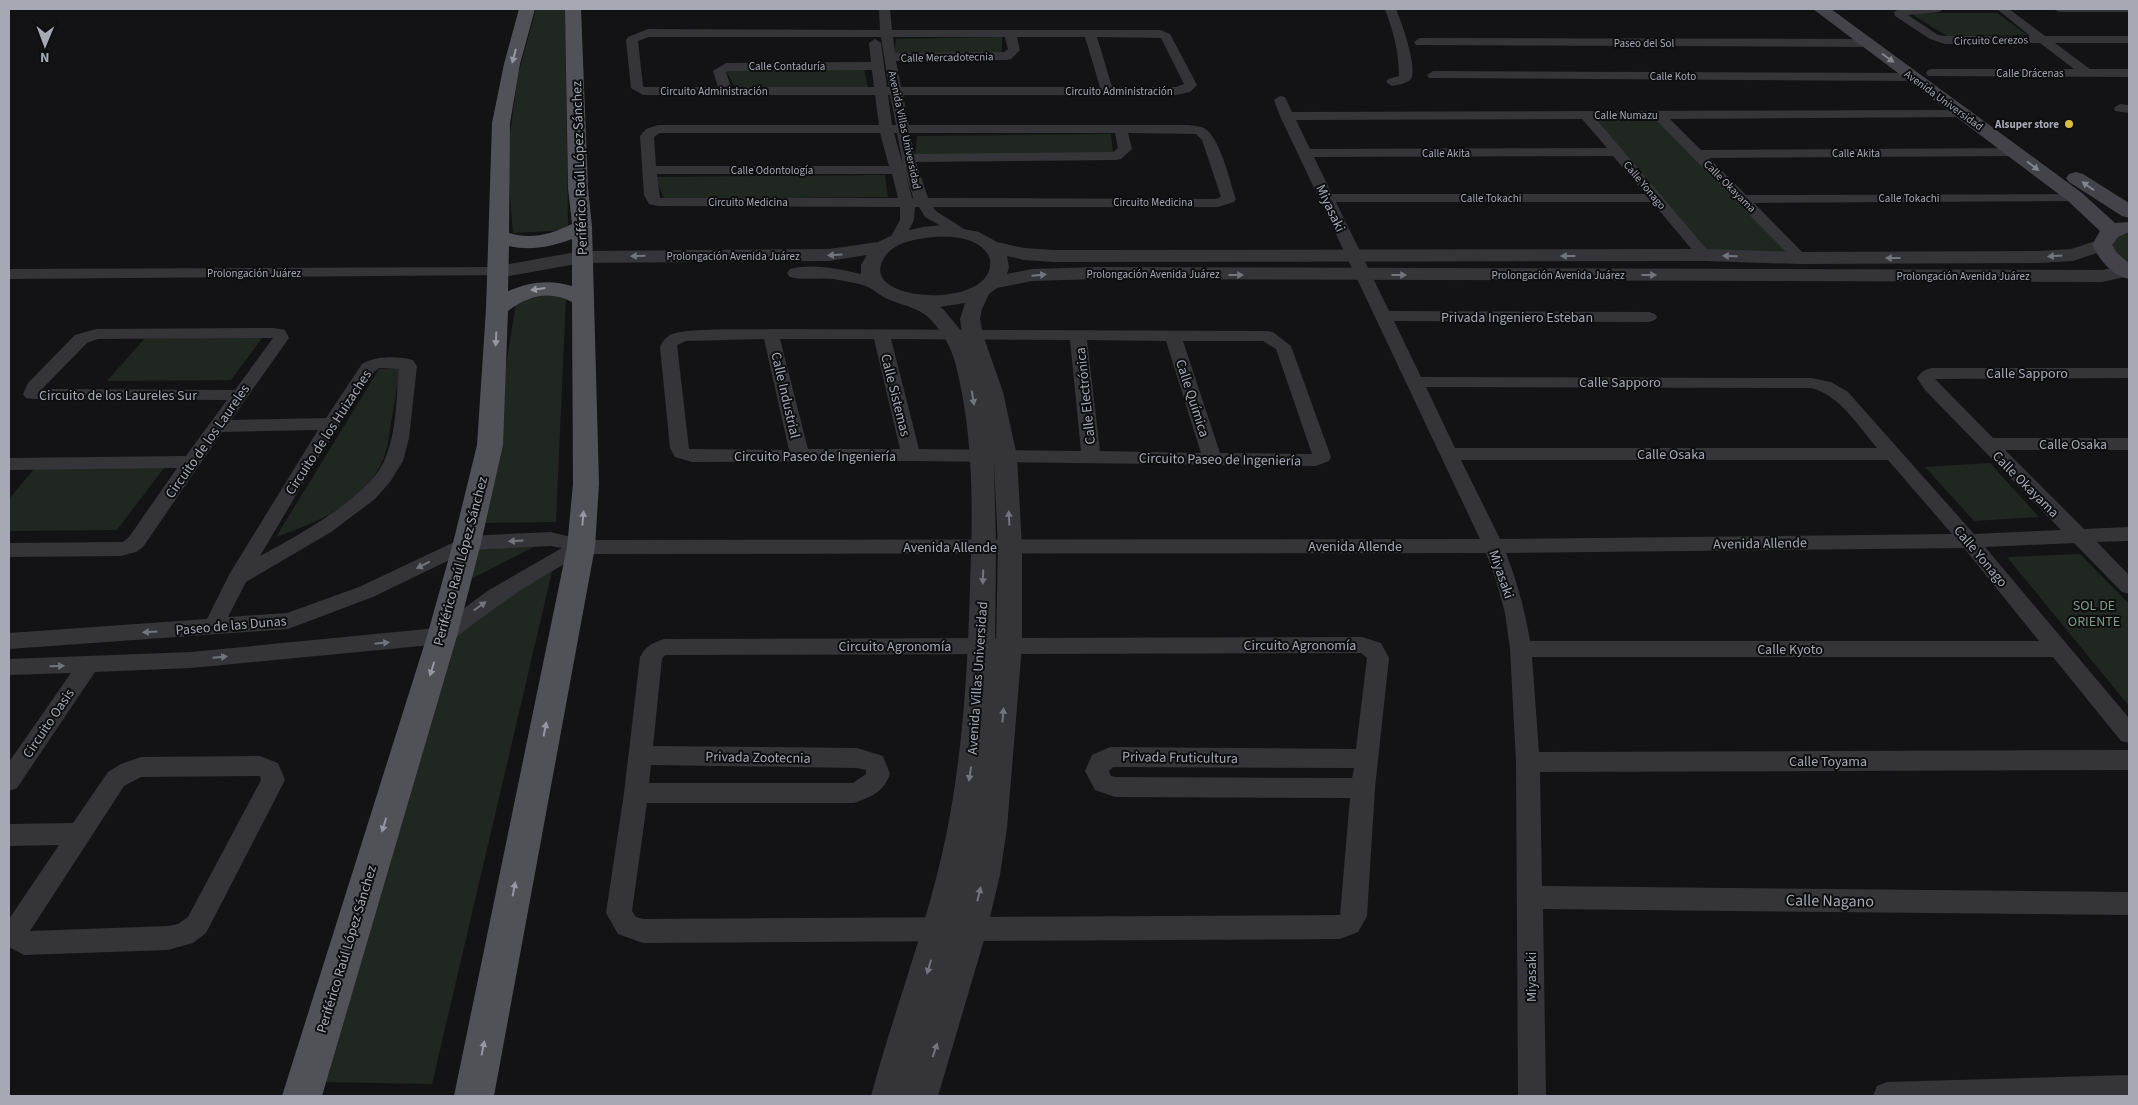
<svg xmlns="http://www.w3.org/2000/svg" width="2138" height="1105" font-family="'Source Sans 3',sans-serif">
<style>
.green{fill:#202721}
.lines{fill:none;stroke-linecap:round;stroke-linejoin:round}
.minor{fill:#353539;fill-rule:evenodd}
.tertiary{fill:#353539;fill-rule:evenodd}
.secondary{fill:#434349;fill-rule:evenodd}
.primary{fill:#515158;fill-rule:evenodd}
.oneway{fill:#9597a2}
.oneway2{fill:#83858f}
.oneway3{fill:#73757d}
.poi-dot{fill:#debe41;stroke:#0e0e10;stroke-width:2}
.labels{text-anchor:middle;stroke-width:4;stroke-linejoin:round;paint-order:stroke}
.far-street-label{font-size:11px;fill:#a6a9b4;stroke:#0e0e10}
.far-poi-label{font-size:11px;font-weight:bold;fill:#a6a9b4;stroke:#0e0e10;text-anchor:end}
.street-label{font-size:14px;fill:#a6a9b4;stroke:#0e0e10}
.park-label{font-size:14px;fill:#7f9d85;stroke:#0e0e10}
.near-street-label{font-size:16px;fill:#a6a9b4;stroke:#0e0e10}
</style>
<rect width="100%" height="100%" fill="#131315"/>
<g class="green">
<path d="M536 9H565L568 230 513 233 507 157 518 75Z"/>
<path d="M1916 13H1997L2027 35 1947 36 1913 15Z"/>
<path d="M1002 37V54L894 56 896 39Z"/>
<path d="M864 69 868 88 736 89 726 71Z"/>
<path d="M1594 117H1658L1792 255 1704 251Z"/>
<path d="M1111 134 1113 153 915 155 917 136Z"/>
<path d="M885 175 888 197 664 199 655 177Z"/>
<path d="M2129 231V268L2117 258 2111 247 2113 239 2122 232Z"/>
<path d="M539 293 566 297 556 522 481 523 516 303Z"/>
<path d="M263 337 231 380 107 381 145 338Z"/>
<path d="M379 369H400L387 448C374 497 321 522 276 537Z"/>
<path d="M1990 463 2039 517 1974 521 1925 467Z"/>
<path d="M35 468H164L117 530 9 531V499Z"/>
<path d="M553 537 467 581 483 540Z"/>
<path d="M2080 554 2129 604V706L2007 557Z"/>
<path d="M554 563 432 1084 321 1082 448 640Z"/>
</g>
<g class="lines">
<g class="minor">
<path d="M879 9H890L892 30H1160L1170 34 1197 85 1190 92 1176 95H903L909 125H1189C1194 126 1200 126 1204 128 1220 136 1230 183 1236 199L1234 202 1218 207H933L936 211 964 229 966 232 964 235 959 236 925 217 919 207H915L914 220 902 243H892L889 240 900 220V207L658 206 649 204 644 195 640 136 646 129 658 125H879L875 95H643L631 88 626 40 628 37 648 29 880 30ZM649 37H881L889 87H887L881 43 875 39 869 43 871 62 726 63 713 71 718 87H645L643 86 638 41ZM893 37H1005L1008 49 1004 52 895 53ZM1017 37H1085L1100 87H901L896 61 1007 60 1011 59 1020 50ZM1097 37 1161 38 1184 84 1176 87H1112ZM872 70 874 87H731L726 72 728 71ZM888 95H890L896 125H892ZM660 133H880L889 166H656L654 137ZM894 133H897L903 165ZM910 133H1115L1118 148 1113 152 914 154ZM1128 133 1196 134 1202 140 1221 197 1216 199 928 198 916 162 1116 160 1121 159 1132 149ZM905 171 913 197V198H912ZM657 174H892L898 198H660Z"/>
<path d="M1385 9H1396C1401 21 1418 67 1411 79 1408 83 1397 85 1392 86L1386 82 1388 79 1399 76C1399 51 1393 31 1385 9Z"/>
<path d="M1899 9H1944L1939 12 1908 15 1938 35 1945 36H2030L1997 9H2009L2045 36H2129V43H2055L2090 69H2129V77L1928 76 1926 73 1928 70 1932 69H2074L2040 43 1945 44 1930 39 1895 16 1894 12Z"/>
<path d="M2053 9H2129V12H2059Z"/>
<path d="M1420 38 1867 39 1873 43 1867 47 1416 45 1414 42Z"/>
<path d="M1433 71 1913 73 1919 77 1913 81 1429 78 1427 75Z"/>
<path d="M1280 96 1285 97 1292 112 1964 110 1971 114 1969 117 1670 119 1701 150 2015 148 2022 152 2015 156 1709 158 1746 195 2080 194 2082 197 2080 200 2075 201 1754 203 1805 255 1808 258 1805 261H1795L1655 119H1596L1709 252 1712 255 1709 258H1699L1652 202H1336L1389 311 1649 312 1655 314 1657 317 1655 320 1649 322 1394 321 1421 377 1811 378 1831 382 1848 392 1974 534 2061 530 1925 390 1917 378C1921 372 1925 369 1932 368H2129V378L1935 379 1993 438H2129V450H2005L2084 529 2129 527V541L2097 542 2129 575V594L2122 592 2074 543 1985 547 2129 718V743L2121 741 2053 657H1532L1539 752 2129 750V770L1540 772 1542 886 2129 892V915L1543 909 1546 1096H1518L1516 762 1510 649 1505 613 1496 580 1486 553 584 554C535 578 492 609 450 642L442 644 191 668 95 672 17 788 9 791V762L71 673 9 675V659L191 652 437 628 489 590 562 548 551 546 470 550 373 597 288 629 9 649V633L207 619 230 573 318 430 222 432 143 547 136 552 121 556 9 557V543L123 542 129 537 177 468 9 470V458L186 456 227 400 32 399 26 398 23 394 28 383 75 335 96 329 274 328 285 330 289 338 231 420 326 418 362 364C376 356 397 356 413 360L417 366 409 438 403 461 390 482 375 499 331 532 246 582 228 617 287 613 359 587 467 536 551 532 582 540 1480 539 1280 116 1274 100ZM1582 119 1607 148 1310 149 1296 120ZM1613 156 1645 194H1332L1314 157ZM273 338 235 390 42 389 87 343 98 339ZM379 368 399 369C396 399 397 431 385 459 370 497 295 537 260 556L315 463 374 372ZM1426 387 1811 388C1840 395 1859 427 1877 448H1455ZM1461 460H1888L1952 534 1500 539ZM1964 548 2039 641H1530C1525 610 1517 582 1506 553Z"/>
<path d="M2120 104 2129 105V113L2115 111 2114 108Z"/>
<path d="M498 267 503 269 506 272 503 275 9 279V269Z"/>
<path d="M771 329 1267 331 1273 332 1291 346 1331 457 1329 461 1316 466 911 461 692 462 675 457 670 448 660 347C662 342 665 338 670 335 687 327 749 330 771 329ZM764 339 789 450 689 449 677 345 686 341ZM780 339H874L900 449H808ZM891 339 1070 340 1081 451 919 449ZM1087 340 1166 341 1201 453 1100 451ZM1183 341H1263L1276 349 1312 454 1220 453Z"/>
<path d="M1362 637 1381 643 1389 658 1375 788 1367 916 1358 932 1340 939 643 943 618 934 606 913 624 793 640 657C646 646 652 643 664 639ZM1361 653 1367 658 1356 749 1110 747 1092 755 1085 771 1095 790 1115 797 1350 798 1340 915 643 919 636 917 632 911 647 803H854C871 797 884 792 890 774L883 756 857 748 653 746 662 659 665 655ZM651 765 857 768 866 770V774L853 783H649ZM1113 767 1354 768 1352 778 1115 777 1111 776 1109 771Z"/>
<path d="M260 756 278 763 285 780 206 933 193 943 168 950 24 955 9 947V919L59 845 9 846V824L73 823 108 772 121 764 141 757ZM260 776 261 780 188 917 178 924 168 926 30 931 124 786 141 777Z"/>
<path d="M2129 1075V1096H1873L1877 1086 1887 1082Z"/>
</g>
<path class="tertiary" d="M943 225 979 232 997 242 1024 248 1054 250 1704 249 1800 252 2038 251 2071 249 2102 239 2109 241 2111 245 2109 249 2073 261 2038 263 1800 264 1704 261 1054 262 1024 260 1007 256 1009 267 1007 274 1032 269 1098 267 2102 270 2125 265 2129 266V276L2102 282 1098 279 1032 281 997 288 989 294 982 309 980 319 983 335 1003 392 1017 456 1022 547V646L1007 828 1000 875 987 930 938 1096H871C895 1007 929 921 947 831 963 750 968 667 970 584 973 510 974 434 955 362 951 347 942 332 932 321 921 308 904 306 890 300 882 297 877 292 870 288 861 283 843 281 833 279 819 277 804 281 790 277L787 273 790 269C814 263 838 269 861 274V265L867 255 829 261 582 263 498 278 491 276 488 272 491 268 498 266 582 251 829 249 878 242 897 233 923 227ZM934 237C951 236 976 237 987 253 991 258 991 265 989 271 975 309 861 300 883 260 892 242 916 239 934 237ZM965 303 960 319 962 332 944 310 940 307ZM994 462 998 547 996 646 995 649 996 547Z"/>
<g class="secondary">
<path d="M1813 9H1831L2082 193 2115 223 2129 222V232L2118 237 2112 245 2117 253 2129 263V279C2112 276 2100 260 2092 245L2100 231 2068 201Z"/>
<path d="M2076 172 2083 174 2129 203V218L2122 216 2069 182 2066 178 2069 174Z"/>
</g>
<path class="primary" d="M519 9H535L520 64 510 123 509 233C531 240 552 234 572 224L568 188 565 9H581L588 188 592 227 599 484 595 547 494 1096H454L567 547 573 484 572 302C549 290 528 296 508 311L503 445 481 543 457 636 322 1096H282L427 636 453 543 477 445 486 309 492 123 504 64ZM572 239V286C550 279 529 282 508 291L509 246C530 251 551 247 572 239Z"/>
</g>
<defs><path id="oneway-solid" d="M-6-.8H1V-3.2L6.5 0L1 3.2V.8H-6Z" transform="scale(1.25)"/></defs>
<g class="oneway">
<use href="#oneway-solid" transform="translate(514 56) rotate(105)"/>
<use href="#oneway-solid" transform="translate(538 289) rotate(172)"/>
<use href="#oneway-solid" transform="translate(496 339) rotate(93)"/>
<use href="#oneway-solid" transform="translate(583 518) rotate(-85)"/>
<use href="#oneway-solid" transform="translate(432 669) rotate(107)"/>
<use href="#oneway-solid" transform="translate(545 729) rotate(-79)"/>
<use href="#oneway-solid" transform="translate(384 825) rotate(107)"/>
<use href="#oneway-solid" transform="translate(514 889) rotate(-79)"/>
<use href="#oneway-solid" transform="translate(483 1048) rotate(-79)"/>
</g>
<g class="oneway2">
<use href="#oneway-solid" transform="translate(1888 58) rotate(36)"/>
<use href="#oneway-solid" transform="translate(2033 166) rotate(37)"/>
<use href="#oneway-solid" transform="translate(2088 186) rotate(-145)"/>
</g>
<g class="oneway3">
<use href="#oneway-solid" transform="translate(835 255) rotate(176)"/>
<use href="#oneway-solid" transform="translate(638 256) rotate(179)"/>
<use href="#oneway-solid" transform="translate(1568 256) rotate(180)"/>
<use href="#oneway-solid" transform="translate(1730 256) rotate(-179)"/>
<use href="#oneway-solid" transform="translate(2055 256) rotate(176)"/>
<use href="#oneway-solid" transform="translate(1893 258) rotate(180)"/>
<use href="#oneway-solid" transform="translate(1039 275) rotate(-5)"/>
<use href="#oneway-solid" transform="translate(1236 275)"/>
<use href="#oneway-solid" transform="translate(1399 275)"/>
<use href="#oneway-solid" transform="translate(1649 275)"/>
<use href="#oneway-solid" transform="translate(973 398) rotate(80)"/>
<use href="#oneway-solid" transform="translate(1009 518) rotate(-93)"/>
<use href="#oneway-solid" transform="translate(516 541) rotate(177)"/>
<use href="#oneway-solid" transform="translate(423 565) rotate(153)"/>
<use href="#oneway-solid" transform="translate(983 577) rotate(92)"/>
<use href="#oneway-solid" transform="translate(480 606) rotate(-36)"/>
<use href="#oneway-solid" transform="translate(150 632) rotate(176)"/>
<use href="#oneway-solid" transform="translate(382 643) rotate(-6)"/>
<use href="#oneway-solid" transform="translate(220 657) rotate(-5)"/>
<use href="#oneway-solid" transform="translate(57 666) rotate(-2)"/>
<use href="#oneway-solid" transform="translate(1003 715) rotate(-85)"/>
<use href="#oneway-solid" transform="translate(970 774) rotate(98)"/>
<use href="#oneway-solid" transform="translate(979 894) rotate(-77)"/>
<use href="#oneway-solid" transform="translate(929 967) rotate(106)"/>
<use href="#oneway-solid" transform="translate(935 1050) rotate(-72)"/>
</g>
<circle class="poi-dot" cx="2069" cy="124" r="5"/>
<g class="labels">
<g class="far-street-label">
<text transform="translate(1991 40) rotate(-1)" y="4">Circuito Cerezos</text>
<text x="1644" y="47">Paseo del Sol</text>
<text transform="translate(947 57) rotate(-1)" y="4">Calle Mercadotecnia</text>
<text x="787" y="70">Calle Contaduría</text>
<text x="2030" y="77">Calle Drácenas</text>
<text x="1673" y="80">Calle Koto</text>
<text x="714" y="95">Circuito Administración</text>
<text x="1119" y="95">Circuito Administración</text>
<text transform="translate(1944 100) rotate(36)" y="4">Avenida Universidad</text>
<text x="1626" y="119">Calle Numazu</text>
<text transform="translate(905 130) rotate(78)" y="4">Avenida Villas Universidad</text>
<text x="1446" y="157">Calle Akita</text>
<text x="1856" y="157">Calle Akita</text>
<text x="772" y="174">Calle Odontología</text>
<text transform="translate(1645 185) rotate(50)" y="4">Calle Yonago</text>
<text transform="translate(1730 186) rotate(45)" y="4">Calle Okayama</text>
<text x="1491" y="202">Calle Tokachi</text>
<text x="1909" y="202">Calle Tokachi</text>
<text x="748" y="206">Circuito Medicina</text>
<text x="1153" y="206">Circuito Medicina</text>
<text x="733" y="260">Prolongación Avenida Juárez</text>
<text x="254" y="277">Prolongación Juárez</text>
<text x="1153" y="278">Prolongación Avenida Juárez</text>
<text x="1558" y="279">Prolongación Avenida Juárez</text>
<text x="1963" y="280">Prolongación Avenida Juárez</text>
</g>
<g class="far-poi-label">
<text x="2059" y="128">Alsuper store</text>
</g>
<g class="street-label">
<text transform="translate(579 168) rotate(-92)" y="5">Periférico Raúl López Sánchez</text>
<text transform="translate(1331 208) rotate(65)" y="5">Miyasaki</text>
<text x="1517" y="322">Privada Ingeniero Esteban</text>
<text x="2027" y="378">Calle Sapporo</text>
<text x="1620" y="387">Calle Sapporo</text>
<text x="118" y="400">Circuito de los Laureles Sur</text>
<text transform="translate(786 395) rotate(77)" y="5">Calle Industrial</text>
<text transform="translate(896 395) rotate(76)" y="5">Calle Sistemas</text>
<text transform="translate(1085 396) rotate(-96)" y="5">Calle Electrónica</text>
<text transform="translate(1193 398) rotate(72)" y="5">Calle Química</text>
<text transform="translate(328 432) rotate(-57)" y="5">Circuito de los Huizaches</text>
<text transform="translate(207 441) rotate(-55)" y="5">Circuito de los Laureles</text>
<text x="2073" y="449">Calle Osaka</text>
<text x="1671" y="459">Calle Osaka</text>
<text x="815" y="461">Circuito Paseo de Ingeniería</text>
<text transform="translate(1220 459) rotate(1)" y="5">Circuito Paseo de Ingeniería</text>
<text transform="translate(2026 484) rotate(45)" y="5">Calle Okayama</text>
<text transform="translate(1760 543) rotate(-1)" y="5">Avenida Allende</text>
<text x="1355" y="551">Avenida Allende</text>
<text x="950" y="552">Avenida Allende</text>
<text transform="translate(1981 556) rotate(50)" y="5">Calle Yonago</text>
<text transform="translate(460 561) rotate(-75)" y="5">Periférico Raúl López Sánchez</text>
<text transform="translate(1502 574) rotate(71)" y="5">Miyasaki</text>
<text transform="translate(231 625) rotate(-5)" y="5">Paseo de las Dunas</text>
<text x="1300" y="650">Circuito Agronomía</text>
<text x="895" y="651">Circuito Agronomía</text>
<text x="1790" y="654">Calle Kyoto</text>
<text transform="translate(977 678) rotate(-86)" y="5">Avenida Villas Universidad</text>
<text transform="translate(48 723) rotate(-56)" y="5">Circuito Oasis</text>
<text transform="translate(758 757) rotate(1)" y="5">Privada Zootecnia</text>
<text transform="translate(1180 757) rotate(1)" y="5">Privada Fruticultura</text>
<text x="1828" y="766">Calle Toyama</text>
<text transform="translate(346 949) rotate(-73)" y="5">Periférico Raúl López Sánchez</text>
<text transform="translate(1531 977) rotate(-90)" y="5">Miyasaki</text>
</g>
<g class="park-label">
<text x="2094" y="610">SOL DE<tspan x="2094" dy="16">ORIENTE</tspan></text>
</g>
<g class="near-street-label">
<text transform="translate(1830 900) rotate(1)" y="6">Calle Nagano</text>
</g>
</g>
<rect width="2138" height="1105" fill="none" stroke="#a6a9b4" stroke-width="20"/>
<g transform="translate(45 45) rotate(181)" stroke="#0e0e10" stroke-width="4" paint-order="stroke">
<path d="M0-4L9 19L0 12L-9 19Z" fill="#a6a9b4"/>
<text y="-8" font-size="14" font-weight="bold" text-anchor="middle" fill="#a6a9b4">N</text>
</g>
</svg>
